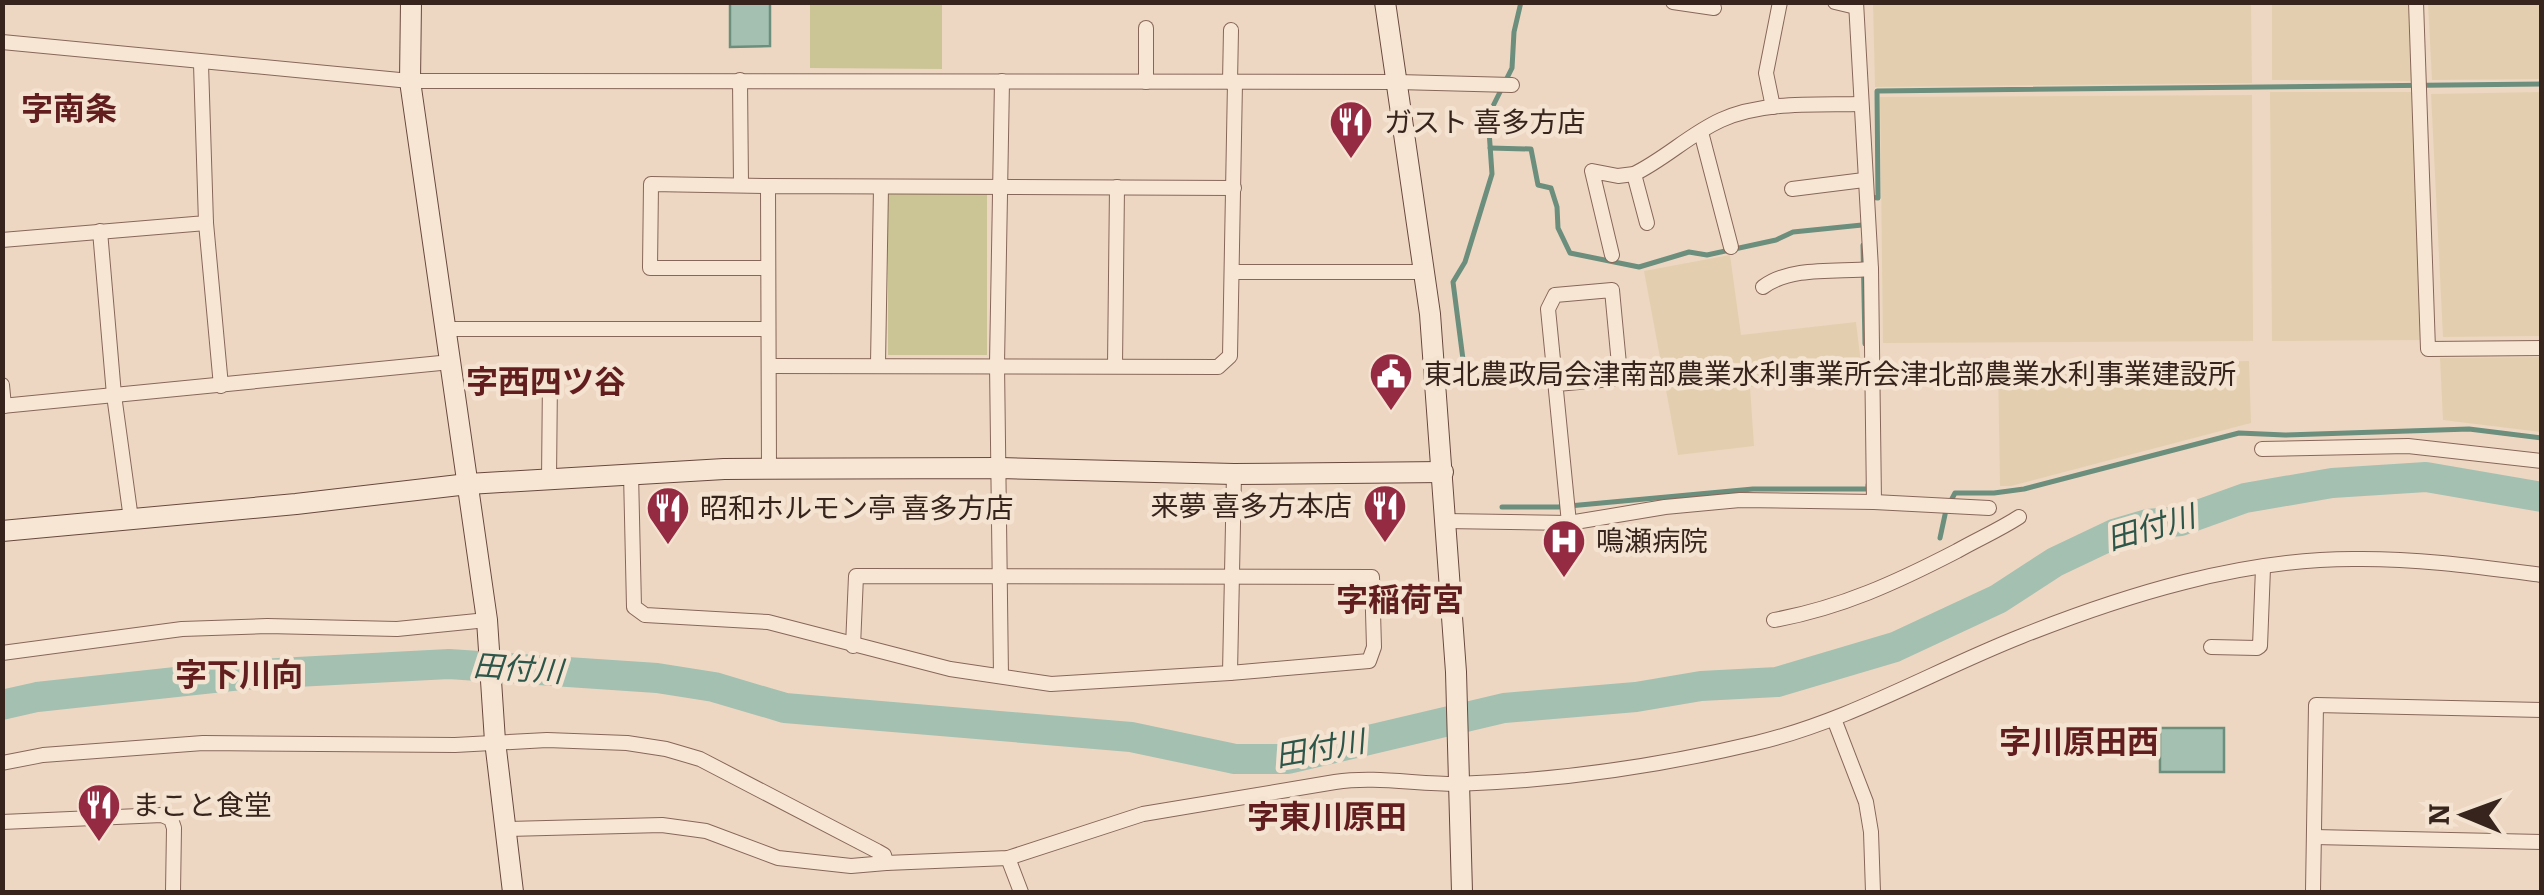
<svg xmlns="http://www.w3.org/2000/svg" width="2544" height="895" font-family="Bitter,'Noto Sans JP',serif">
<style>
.farmland{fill:#e3cfaf}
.green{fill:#cbc596}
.water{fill:#a4c0b1;stroke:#6b8e7d;stroke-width:2.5}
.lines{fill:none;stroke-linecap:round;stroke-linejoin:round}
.stream{stroke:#6b8e7d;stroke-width:5}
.river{stroke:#a4c0b1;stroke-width:30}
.street-casing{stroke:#876759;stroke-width:16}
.secondary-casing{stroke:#68493d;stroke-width:22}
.street{stroke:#f8e6d5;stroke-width:14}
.secondary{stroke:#f8e6d5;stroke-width:20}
.labels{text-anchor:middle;stroke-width:9;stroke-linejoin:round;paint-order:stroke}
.poi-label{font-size:28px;fill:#37241d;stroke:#f5e3d1;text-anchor:start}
.water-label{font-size:30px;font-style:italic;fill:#2d564a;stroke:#f5e3d1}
.quarter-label{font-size:32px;font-weight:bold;fill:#621e1f;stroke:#f5e3d1}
</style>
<rect width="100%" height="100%" fill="#edd7c2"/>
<g class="farmland">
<path d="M1873 3H2251L2252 83 1875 87Z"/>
<path d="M2272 3H2411L2414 81 2272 80Z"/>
<path d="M2428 3H2541V79L2432 80Z"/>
<path d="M2270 92H2415L2423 340 2272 341Z"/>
<path d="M2541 92V336L2443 337 2431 94Z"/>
<path d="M2252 95 2253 341 1883 343 1880 97Z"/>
<path d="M1730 255 1741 335 1856 322 1862 372 1750 387 1754 446 1678 455 1644 271Z"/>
<path d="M2541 357V432L2443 420 2440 358Z"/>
<path d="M2249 361 2251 423 2011 486H2000L1998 367Z"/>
</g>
<g class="green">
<path d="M810 3H942V69L810 68Z"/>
<path d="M987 192V355H888V193Z"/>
</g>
<g class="water">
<path d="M730 3H770V46L730 47Z"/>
<rect x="2160" y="728" width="64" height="44"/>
</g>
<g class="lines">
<g class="stream">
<path d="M1490 148 1531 149 1538 185 1551 188 1557 207 1558 228 1570 253 1639 267 1689 252 1707 255 1776 240 1793 232 1862 225"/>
<path d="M1869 197 1878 198 1877 91 2542 84"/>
<path d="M1863 245 1865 344"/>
<path d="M1464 367 1453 282 1465 262 1492 174 1488 116 1512 68 1514 32 1521 2"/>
<path d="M1502 507H1558L1753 489H1868V485"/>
<path d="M1940 538 1946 510 1955 493H1994L2024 489 2239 433 2285 435 2469 429 2542 438"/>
</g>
<path class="river" d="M2 705 37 697 241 675 449 664 657 678 714 687 785 708 1131 737 1235 759H1288L1504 708 1636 697 1701 686 1777 682 1895 647 1998 599 2055 562 2114 534 2148 524 2181 521 2245 498 2332 483 2426 477 2542 497"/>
<g class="street-casing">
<g id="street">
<path d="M1673 2 1714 8"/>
<path d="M1835 2 1856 7"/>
<path d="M1856 2 1871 269 1874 502"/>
<path d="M2416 2 2428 349 2542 348"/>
<path d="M2 42 410 81 1398 82 1512 85"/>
<path d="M740 80 741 185"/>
<path d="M1146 82V28"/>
<path d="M1230 82 1231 30"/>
<path d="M1773 107 1766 73 1780 2"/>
<path d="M1701 132 1731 247"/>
<path d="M1634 174 1647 223"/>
<path d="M1792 189 1864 180"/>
<path d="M206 223 221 386"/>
<path d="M100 231 114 395 131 519"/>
<path d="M2 240 206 223 201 64"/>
<path d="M1612 255 1592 171 1618 176 1634 174C1665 159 1690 134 1721 120 1763 101 1815 105 1860 104"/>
<path d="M767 268H650L651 184 768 186"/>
<path d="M1233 272H1424"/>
<path d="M1763 287C1791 266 1837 272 1871 269"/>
<path d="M447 329H768"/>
<path d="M878 364 881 187"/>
<path d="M769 366 1218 367 1230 356 1235 82"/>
<path d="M1115 366 1117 187"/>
<path d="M1557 384 1612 379 1620 375 1612 290 1555 295 1548 309 1569 523"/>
<path d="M2 385 4 406"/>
<path d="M2 406 451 362"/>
<path d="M2262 449 2408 446 2542 461"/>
<path d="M769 468 768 186 1234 188"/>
<path d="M631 473 634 607 645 615 768 622 950 669 1051 684 1230 673 1234 474"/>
<path d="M549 480 550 377"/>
<path d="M1445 521 1569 523 1665 507 1740 500 1874 502 1989 508"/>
<path d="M1774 620C1841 608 1897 582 1957 551 1978 539 1999 530 2019 517"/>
<path d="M853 646 856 576 1372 577 1374 647 1369 661 1230 673"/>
<path d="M2211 647 2257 648 2260 646 2263 568"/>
<path d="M2 653 182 629 267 626 397 629 487 620"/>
<path d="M1001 676 997 364 1002 81"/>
<path d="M1834 719 1866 802 1871 832 1873 892"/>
<path d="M2 763 43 755 203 743 455 745 547 740 627 743 666 749 700 759 877 851 884 855 886 863 1008 858 1143 814 1335 782C1375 776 1415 784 1456 784 1556 781 1659 766 1756 743 1849 721 1933 671 2022 636 2125 595 2241 559 2353 559 2415 558 2480 567 2542 575"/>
<path d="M2 822 162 815 171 819 174 828 173 892"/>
<path d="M506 829 662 825 706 831 778 858 851 866 886 863"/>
<path d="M2314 837 2542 842"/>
<path d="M1008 858 1021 892"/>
<path d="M2313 892 2316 705 2542 710"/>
</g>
</g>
<g class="secondary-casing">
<g id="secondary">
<path d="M411 2 410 81 487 620 495 741 513 892"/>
<path d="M1385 2 1430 314 1456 672 1462 892"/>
<path d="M2 531 296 504 468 484 724 469 1000 468 1234 474 1443 472"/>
</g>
</g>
<use href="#street" class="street"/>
<use href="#secondary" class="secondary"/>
</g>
<defs>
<g id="restaurant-pin" transform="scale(2.25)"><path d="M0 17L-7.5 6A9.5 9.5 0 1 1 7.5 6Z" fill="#952a43" stroke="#f5e3d1"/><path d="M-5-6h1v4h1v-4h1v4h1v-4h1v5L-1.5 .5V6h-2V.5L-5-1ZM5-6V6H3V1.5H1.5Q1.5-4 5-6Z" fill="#fff"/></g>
<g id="civic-pin" transform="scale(2.25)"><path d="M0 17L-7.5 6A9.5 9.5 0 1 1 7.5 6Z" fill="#952a43" stroke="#f5e3d1"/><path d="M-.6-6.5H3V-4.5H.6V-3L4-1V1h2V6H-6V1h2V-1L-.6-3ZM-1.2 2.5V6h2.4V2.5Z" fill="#fff"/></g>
<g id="hospital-pin" transform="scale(2.25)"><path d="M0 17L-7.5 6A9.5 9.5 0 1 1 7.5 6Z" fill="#952a43" stroke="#f5e3d1"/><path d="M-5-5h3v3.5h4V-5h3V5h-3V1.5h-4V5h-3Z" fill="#fff"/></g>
</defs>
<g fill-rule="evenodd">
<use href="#restaurant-pin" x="1351" y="122"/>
<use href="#civic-pin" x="1391" y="374"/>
<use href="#restaurant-pin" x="1385" y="506"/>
<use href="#restaurant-pin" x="668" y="508"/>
<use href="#hospital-pin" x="1564" y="541"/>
<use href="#restaurant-pin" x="99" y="805"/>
</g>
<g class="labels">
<g class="poi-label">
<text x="1384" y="132">ガスト 喜多方店</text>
<text x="1424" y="384">東北農政局会津南部農業水利事業所会津北部農業水利事業建設所</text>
<text x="1352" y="516" text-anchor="end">来夢 喜多方本店</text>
<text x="700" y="518">昭和ホルモン亭 喜多方店</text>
<text x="1596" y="551">鳴瀬病院</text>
<text x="132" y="815">まこと食堂</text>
</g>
<g class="water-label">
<text transform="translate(2151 528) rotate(-16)" y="10">田付川</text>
<text transform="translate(518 669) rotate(4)" y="10">田付川</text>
<text transform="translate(1320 749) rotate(-10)" y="10">田付川</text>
</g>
<g class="quarter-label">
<text x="69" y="120">字南条</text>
<text x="546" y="393">字西四ツ谷</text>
<text x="1400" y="611">字稲荷宮</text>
<text x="239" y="686">字下川向</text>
<text x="2079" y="753">字川原田西</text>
<text x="1327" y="828">字東川原田</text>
</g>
</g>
<rect width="2544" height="895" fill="none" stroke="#37241d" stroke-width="10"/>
<g transform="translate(2464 815) rotate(271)" stroke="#f5e3d1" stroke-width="8" paint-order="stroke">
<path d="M0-8L18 38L0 25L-18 38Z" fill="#37241d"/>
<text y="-15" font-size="28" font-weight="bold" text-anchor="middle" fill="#37241d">N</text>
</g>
</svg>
